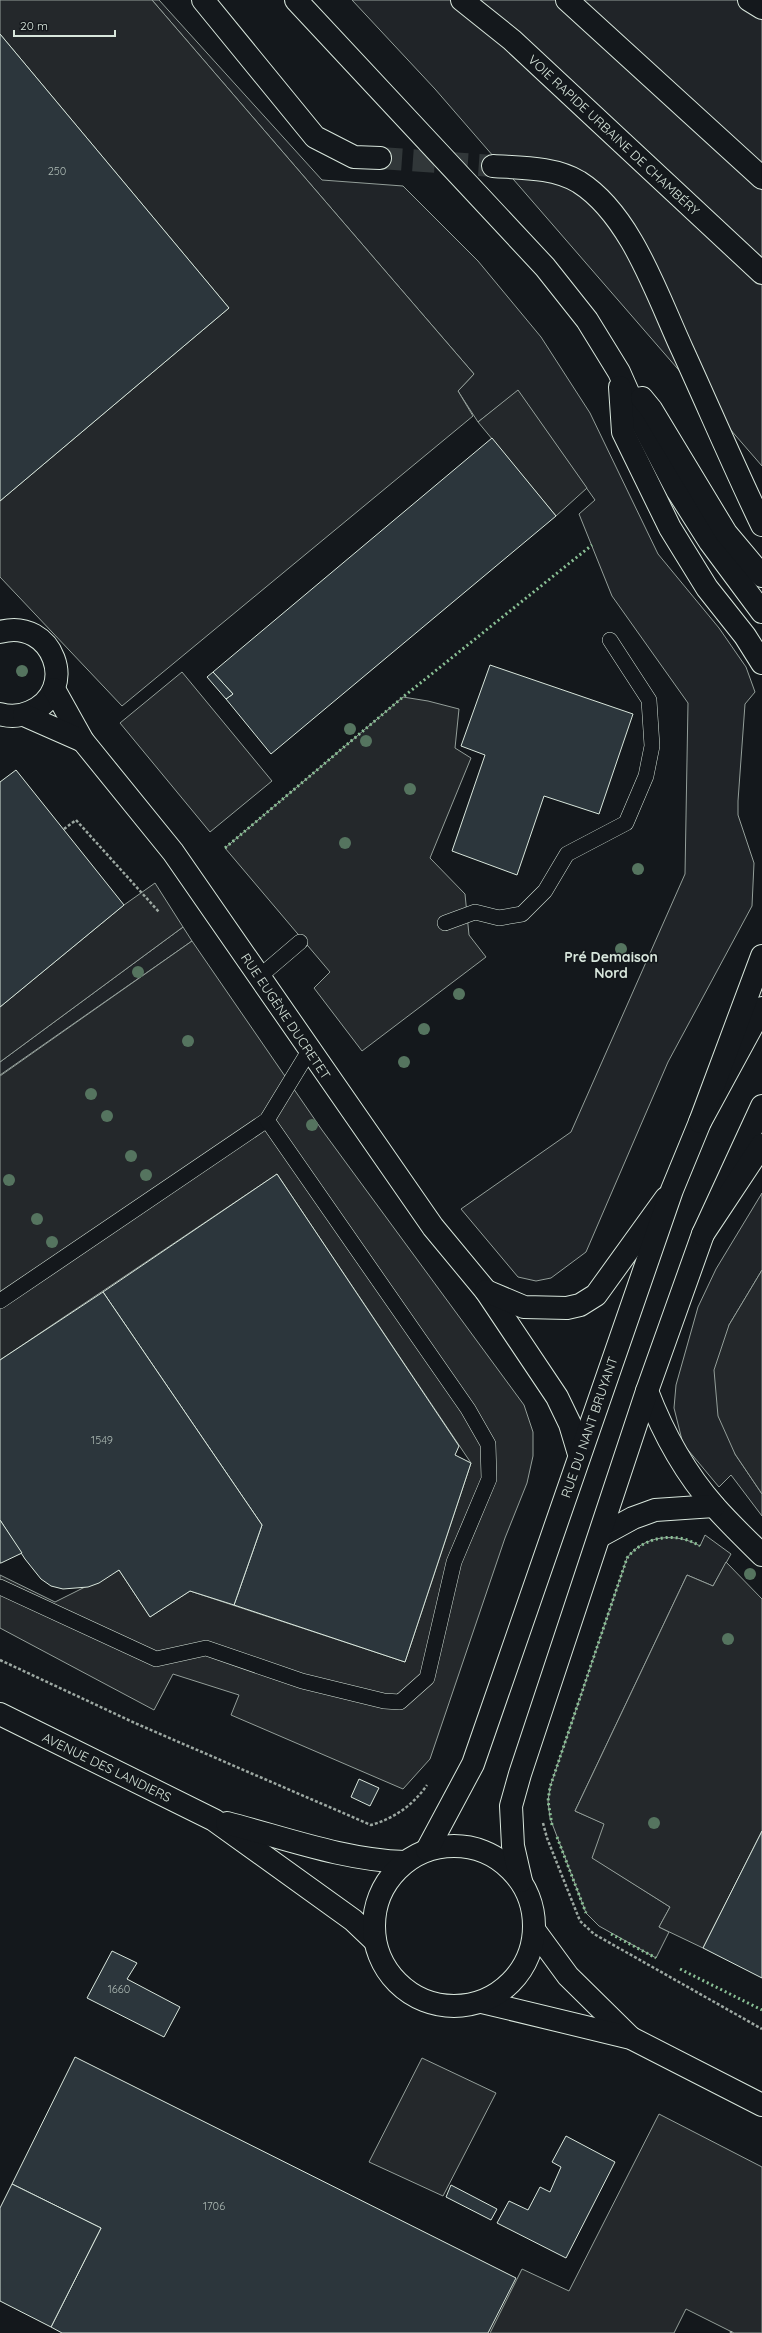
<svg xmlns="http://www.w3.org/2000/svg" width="762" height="2333" font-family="Quicksand,sans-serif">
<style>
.green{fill:#202428;stroke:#939e99}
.parking{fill:#24282b;stroke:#939e99}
.building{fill:#2c363c;stroke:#d8e6dc}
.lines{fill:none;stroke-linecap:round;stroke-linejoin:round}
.trunk-tunnel{stroke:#313739;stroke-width:22;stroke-dasharray:22 11;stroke-linecap:butt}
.service-casing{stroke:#d8e6dc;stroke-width:16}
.minor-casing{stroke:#d8e6dc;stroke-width:24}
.tertiary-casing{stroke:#d8e6dc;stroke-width:24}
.secondary-casing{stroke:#d8e6dc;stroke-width:24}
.trunk-casing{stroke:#d8e6dc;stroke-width:24}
.path{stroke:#9da8a2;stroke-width:2.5;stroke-dasharray:3 2;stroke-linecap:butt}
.service{stroke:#14181c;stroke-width:15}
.minor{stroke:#14181c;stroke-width:22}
.tertiary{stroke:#14181c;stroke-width:22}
.secondary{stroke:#14181c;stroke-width:22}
.trunk{stroke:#14181c;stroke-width:22}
.hedge{stroke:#8ac095;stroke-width:3;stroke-dasharray:2 3;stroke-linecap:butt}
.tree{fill:#55745f}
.labels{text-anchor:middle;stroke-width:3;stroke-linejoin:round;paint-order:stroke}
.number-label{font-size:11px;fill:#adbab4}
.street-label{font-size:13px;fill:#d8e6dc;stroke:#14181c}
.neighbourhood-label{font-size:14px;font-weight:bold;fill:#d8e6dc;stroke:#14181c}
</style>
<rect width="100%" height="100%" fill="#14181c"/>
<g class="green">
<path d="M152 0H159L322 180 403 186 478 261 541 337 590 413 658 554 719 628 746 667 755 692 745 704 738 801V815L754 863 752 906 668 1062 586 1252 551 1278 536 1281 518 1277 461 1209 571 1132 685 874 688 703 612 596 579 514 595 500 518 391 478 422 458 391 474 374Z"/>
<path d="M352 0H762V466L435 89Z"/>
<path d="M183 927 192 941 0 1075V1062Z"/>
<path d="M762 1193V1270L729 1325 735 1454 762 1494V1516L731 1475 719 1487 683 1444 674 1408 676 1385 698 1307 716 1269Z"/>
<path d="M705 1535 731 1554 713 1586 687 1575 575 1811 605 1824 593 1858 670 1907 659 1927 669 1932 656 1958 599 1926 586 1913 550 1818 548 1801 550 1787 627 1558C644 1535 676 1532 700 1546Z"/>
</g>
<g class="parking">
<path d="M0 0H152L474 374 458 391 473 416 122 706 0 577V501L229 308 0 34Z"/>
<path d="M518 390 587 488 556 516 478 422Z"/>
<path d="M182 672 272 781 210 832 120 723Z"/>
<path d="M403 697 428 701 459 709 455 748 471 758 430 858 465 894 469 935 486 957 362 1051 314 988 330 972 225 848Z"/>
<path d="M155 883 183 927 0 1062V1007L124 905Z"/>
<path d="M192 941 322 1130 524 1405 533 1432V1456L527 1483 505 1538 430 1759 403 1789 231 1715 239 1695 173 1674 154 1710 0 1628V1575L55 1602 119 1570 150 1617 190 1591 405 1662 471 1463 277 1174 0 1360V1076Z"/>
<path d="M762 1270V1494L735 1454 718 1416 714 1370 729 1325Z"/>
<path d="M726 1562 762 1599V1831L703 1948 659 1927 670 1907 592 1858 604 1824 575 1811 687 1575 713 1586Z"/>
<path d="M422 2058 496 2093 443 2196 369 2162Z"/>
<path d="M659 2114 762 2167V2333H734L686 2309 674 2333H490L522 2269 569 2291Z"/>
</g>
<g class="building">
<path d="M0 34 229 308 0 501Z"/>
<path d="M492 438 556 516 271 754 226 699 233 694 213 672Z"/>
<path d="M490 665 633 714 599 814 544 796 517 875 452 851 485 755 461 746Z"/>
<path d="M213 672 233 694 226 699 207 677Z"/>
<path d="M16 770 124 905 0 1007V782Z"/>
<path d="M277 1174 459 1446 455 1455 471 1463 405 1662 234 1605 262 1525 103 1292Z"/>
<path d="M103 1292 262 1525 234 1605 190 1591 150 1617 119 1570 99 1583 88 1587 63 1589 51 1586 41 1579 25 1559 0 1520V1360Z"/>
<path d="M0 1520 22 1553 1 1563H0Z"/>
<path d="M359 1779 379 1788 370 1806 351 1797Z"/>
<path d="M762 1831V1978L703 1948Z"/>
<path d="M112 1951 137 1963 127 1979 180 2007 164 2037 87 1998Z"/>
<path d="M75 2057 516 2278 488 2333H62L51 2327 101 2228 12 2184Z"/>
<path d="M566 2136 615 2162 566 2258 497 2223 509 2201 528 2210 540 2187 550 2192 561 2167 552 2162Z"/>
<path d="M12 2184 101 2228 51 2327 0 2301V2208Z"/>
<path d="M451 2185 497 2209 491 2220 446 2197Z"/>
</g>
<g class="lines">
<path class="trunk-tunnel" d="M380 158 493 166"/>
<g class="service-casing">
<g id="service">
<path d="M445 923 475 912 499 918 522 914 545 891 567 854 626 823 646 776 652 746 649 700 610 640"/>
<path d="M259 977 300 942"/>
<path d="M0 1301 267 1120 309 1051"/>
<path d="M0 1587 156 1659 206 1648 302 1681 384 1701 400 1702 427 1678 454 1562 489 1479 488 1444 468 1409 267 1120"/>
</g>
</g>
<g class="minor-casing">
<g id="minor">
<path d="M0 632C53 617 80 691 30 712 21 716 10 717 0 714"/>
<path d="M54 689 83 741 173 852 433 1227 486 1291 557 1397 570 1424 579 1454"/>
<path d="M24 715 83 741"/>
<path d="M486 1291 524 1307 567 1308 580 1305 596 1295 666 1198"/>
<path d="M647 1391C663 1433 685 1473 715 1507 730 1524 746 1539 762 1555"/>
<path d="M600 1536 633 1518 655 1510 714 1506"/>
</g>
</g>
<g class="tertiary-casing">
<g id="tertiary">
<path d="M535 1931 568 1976 631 2038"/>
<path d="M482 2002 631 2038 762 2105"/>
</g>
</g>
<g class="secondary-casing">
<g id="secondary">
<path d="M0 1714 214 1820 353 1920 374 1940"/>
<path d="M227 1823C285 1838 344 1860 405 1862"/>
<circle cx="454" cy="1926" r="80"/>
<path d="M427 1850 473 1764 672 1190 700 1122 762 1008"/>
<path d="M521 1881 513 1846 511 1806 520 1774 647 1391 703 1234 762 1106"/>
</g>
</g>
<g class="trunk-casing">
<g id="trunk">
<path d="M203 0 315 137 354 157 380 158"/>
<path d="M296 0 545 267 587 320 619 372 639 417 677 490 710 542 762 612"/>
<path d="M462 0 512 40 762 273"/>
<path d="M567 0 762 178"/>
<path d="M749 0 762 8"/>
<path d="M493 166C521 168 554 167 579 182 631 215 657 295 682 349 709 408 734 467 762 525"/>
<path d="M620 387 623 432 670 528 707 588 745 636 762 663"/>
<path d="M642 398 651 409 726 533 762 576"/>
<path d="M700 1122 762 956"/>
<path d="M703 1234 762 1145"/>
</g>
</g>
<g class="path">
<path d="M64 829 76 820 159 912"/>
<path d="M0 1660 137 1724 371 1825C395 1818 413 1805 427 1785"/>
<path d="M543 1823 547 1838 580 1921 594 1934 762 2029"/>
<path d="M731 2333V2331"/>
</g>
<use href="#service" class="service"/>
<use href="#minor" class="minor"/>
<use href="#tertiary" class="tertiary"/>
<use href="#secondary" class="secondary"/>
<use href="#trunk" class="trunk"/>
<g class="hedge">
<path d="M225 848 403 697 592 545"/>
<path d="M552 1825 548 1801 550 1787 627 1558C644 1536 677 1531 700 1546"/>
<path d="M557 1837 586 1913"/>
<path d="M611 1934 656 1958"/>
<path d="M680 1969 762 2010"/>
</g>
</g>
<g class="tree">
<circle cx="22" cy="671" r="6"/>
<circle cx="350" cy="729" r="6"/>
<circle cx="366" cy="741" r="6"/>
<circle cx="410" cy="789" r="6"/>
<circle cx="345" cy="843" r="6"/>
<circle cx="638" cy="869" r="6"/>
<circle cx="621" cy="949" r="6"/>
<circle cx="138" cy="972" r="6"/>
<circle cx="459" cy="994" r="6"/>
<circle cx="424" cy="1029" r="6"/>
<circle cx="188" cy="1041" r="6"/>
<circle cx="404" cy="1062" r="6"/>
<circle cx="91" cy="1094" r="6"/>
<circle cx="107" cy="1116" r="6"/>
<circle cx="312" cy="1125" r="6"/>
<circle cx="131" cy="1156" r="6"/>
<circle cx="146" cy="1175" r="6"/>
<circle cx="9" cy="1180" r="6"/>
<circle cx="37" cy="1219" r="6"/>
<circle cx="52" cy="1242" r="6"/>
<circle cx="750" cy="1574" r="6"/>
<circle cx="728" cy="1639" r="6"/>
<circle cx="654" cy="1823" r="6"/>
</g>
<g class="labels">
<g class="number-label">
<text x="57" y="175">250</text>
<text x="102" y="1444">1549</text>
<text x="119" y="1993">1660</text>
<text x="214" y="2210">1706</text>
</g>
<g class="street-label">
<text transform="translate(614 135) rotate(43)" y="5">VOIE RAPIDE URBAINE DE CHAMBÉRY</text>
<text transform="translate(286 1016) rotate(56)" y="5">RUE EUGÈNE DUCRETET</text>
<text transform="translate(589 1427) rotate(-71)" y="5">RUE DU NANT BRUYANT</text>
<text transform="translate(107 1767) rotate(26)" y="5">AVENUE DES LANDIERS</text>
</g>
<g class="neighbourhood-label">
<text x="611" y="962">Pré Demaison<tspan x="611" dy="16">Nord</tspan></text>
</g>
</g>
<path d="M14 30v6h101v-6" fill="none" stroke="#d8e6dc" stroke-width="2"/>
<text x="20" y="30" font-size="12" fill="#d8e6dc" stroke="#14181c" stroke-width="3" paint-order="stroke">20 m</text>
</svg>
